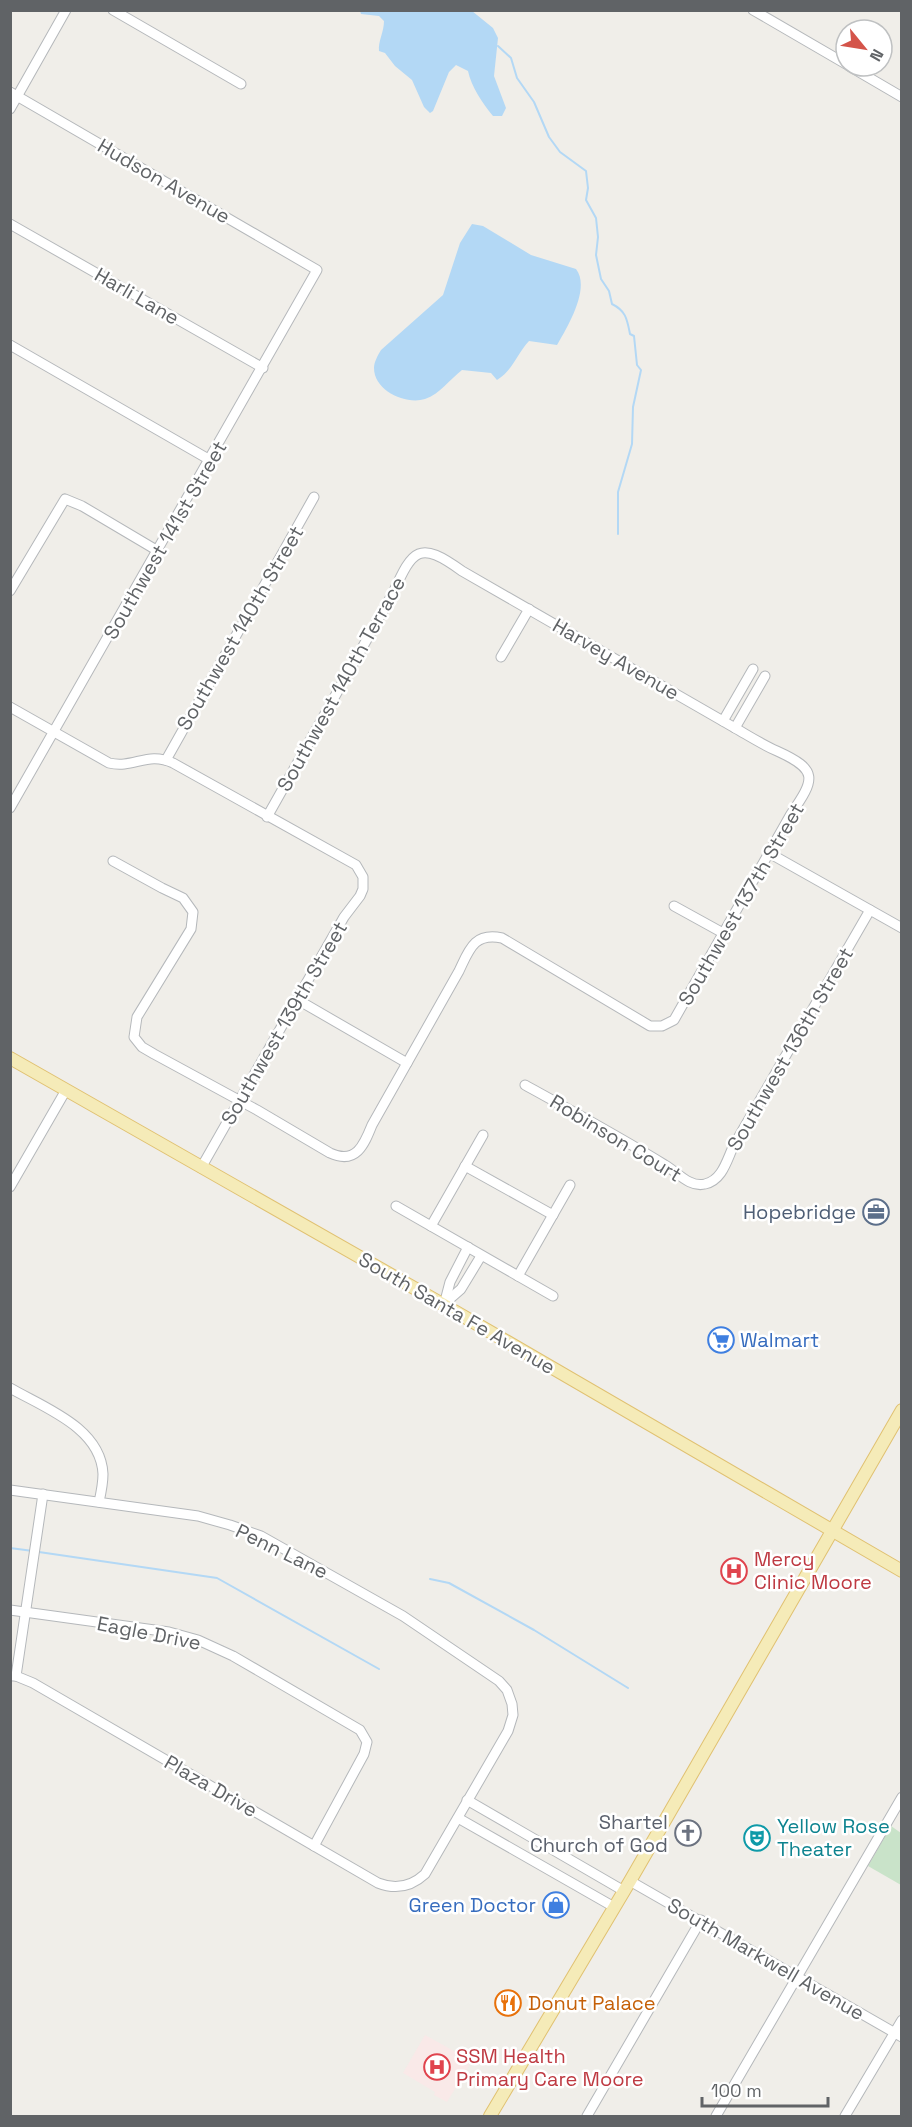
<svg xmlns="http://www.w3.org/2000/svg" width="912" height="2127" font-family="'Space Grotesk',sans-serif">
<style>
.medical{fill:#f9e9e8}
.green{fill:#c9e3c9}
.water{fill:#b3d8f5}
.lines{fill:none;stroke-linecap:round;stroke-linejoin:round}
.stream{stroke:#b3d8f5;stroke-width:2}
.minor-casing{stroke:#b5b8bb;stroke-width:11}
.major-casing{stroke:#e0c171;stroke-width:14}
.minor{stroke:#fff;stroke-width:9}
.major{stroke:#f5ebb8;stroke-width:12}
.labels{text-anchor:middle;stroke-width:5;stroke-linejoin:round;paint-order:stroke}
.street-label{font-size:20px;fill:#606366;stroke:#fff}
.service-label{font-size:20px;fill:#4e5e75;stroke:#fff;text-anchor:end}
.shop-label{font-size:20px;fill:#366cbe;stroke:#fff;text-anchor:start}
.health-label{font-size:20px;fill:#be3a42;stroke:#fff;text-anchor:start}
.worship-label{font-size:20px;fill:#5b616d;stroke:#fff;text-anchor:end}
.culture-label{font-size:20px;fill:#0d838f;stroke:#fff;text-anchor:start}
.food-label{font-size:20px;fill:#c56008;stroke:#fff;text-anchor:start}
</style>
<rect width="100%" height="100%" fill="#f0eee9"/>
<path class="medical" d="M425 2035 472 2061 447 2102 434 2095 435 2092 403 2073Z"/>
<path class="green" d="M891 1826 901 1833V1885L868 1866Z"/>
<g class="water">
<path d="M360 11H472L493 28 498 38 494 76 506 108 502 116H493C483 104 471 86 468 71L456 65 449 72 433 111 430 113 424 107 412 80 395 66 385 53 379 51C378 41 384 32 384 21L379 16 361 14Z"/>
<path d="M472 224 483 226 531 255 576 269C591 288 567 328 557 345L529 341C517 354 513 370 497 380L491 373 462 370C450 379 440 394 425 399 406 405 374 391 374 368 374 362 378 355 381 350L443 295 460 243Z"/>
</g>
<g class="lines">
<g class="stream">
<path d="M498 46 511 58 517 78 534 102 549 137 560 152 586 171 588 188 586 200 596 218 598 237 596 255 601 279 609 291 612 304C626 311 627 319 630 334L634 336 637 365 641 370 633 407 632 444 618 492V534"/>
<path d="M10 1548 33 1551"/>
<path d="M39 1552 217 1578 379 1669"/>
<path d="M430 1579 449 1583 534 1630 628 1688"/>
</g>
<g class="minor-casing">
<g id="minor">
<path d="M113 10 241 84"/>
<path d="M753 10 846 64"/>
<path d="M849 66 902 97"/>
<path d="M10 92 317 270 10 808"/>
<path d="M10 109 66 10"/>
<path d="M10 224 263 368"/>
<path d="M10 345 210 460"/>
<path d="M10 591 65 499 82 506 158 551"/>
<path d="M501 657 529 609"/>
<path d="M10 707 109 763C134 769 147 751 173 763L356 865 363 877V889L360 896 344 917 201 1168"/>
<path d="M723 721 753 669"/>
<path d="M735 728 765 676"/>
<path d="M166 760 314 497"/>
<path d="M769 853 902 928"/>
<path d="M113 861 162 888 183 898 193 912 191 929 137 1017 134 1037 142 1047 154 1054 257 1110 330 1153C356 1165 364 1145 372 1125L459 971C469 950 474 932 502 938L650 1026H662L674 1020 791 814C815 779 819 770 777 751 763 745 749 736 735 728L462 571C419 540 413 549 393 593L267 817"/>
<path d="M674 906 723 933"/>
<path d="M298 1000 407 1063"/>
<path d="M525 1085C572 1111 620 1137 665 1165 677 1172 690 1188 705 1184 723 1180 727 1159 734 1145L870 910"/>
<path d="M465 1166 553 1215"/>
<path d="M10 1187 66 1090"/>
<path d="M396 1206 553 1296"/>
<path d="M431 1226 483 1135"/>
<path d="M518 1276 570 1185"/>
<path d="M445 1303 461 1289 481 1256"/>
<path d="M444 1305 450 1282 468 1247"/>
<path d="M10 1388C45 1408 101 1428 103 1474 103 1483 101 1493 99 1502"/>
<path d="M10 1490 198 1516 230 1525 261 1536 403 1616 499 1681 507 1690 512 1704 513 1715 508 1731 425 1874C411 1887 396 1890 378 1883L33 1683 16 1676"/>
<path d="M10 1610 169 1632 198 1640 233 1656 360 1730 367 1742 364 1754 314 1846"/>
<path d="M13 1676H16L43 1494"/>
<path d="M467 1800 624 1891"/>
<path d="M458 1818 614 1907"/>
<path d="M630 1881 902 2037"/>
<path d="M587 2116 701 1920"/>
<path d="M716 2116 902 1797"/>
<path d="M845 2116 902 2020"/>
</g>
</g>
<g class="major-casing">
<g id="major">
<path d="M10 1058 444 1305 902 1571"/>
<path d="M490 2116 630 1881 902 1410"/>
</g>
</g>
<use href="#minor" class="minor"/>
<use href="#major" class="major"/>
</g>
<defs>
<g id="office-ring" transform="scale(1.35)"><circle r="9.5" fill="#fff" stroke="#5c6f8a" stroke-width="1.5"/><path d="M-6-3h4V-5.5h4V-3h4V5H-6ZM-1-4.5V-3h2v-1.5ZM-6 0V1H6V0Z" fill="#5c6f8a"/></g>
<g id="supermarket-ring" transform="scale(1.35)"><circle r="9.5" fill="#fff" stroke="#3f7fe0" stroke-width="1.5"/><path d="M-6-5.5h2.5l.6 2H6L4.5 2H-2.5L-4.4-4H-6ZM-1.5 3.2a1.3 1.3 0 1 0 .1 0ZM3 3.2a1.3 1.3 0 1 0 .1 0Z" fill="#3f7fe0"/></g>
<g id="hospital-ring" transform="scale(1.35)"><circle r="9.5" fill="#fff" stroke="#e0444e" stroke-width="1.5"/><path d="M-5-5h3v3.5h4V-5h3V5h-3V1.5h-4V5h-3Z" fill="#e0444e"/></g>
<g id="church-ring" transform="scale(1.35)"><circle r="9.5" fill="#fff" stroke="#6b7280" stroke-width="1.5"/><path d="M-1.2-6h2.4v3.5h3.3v2.4h-3.3V6h-2.4V-.1h-3.3v-2.4h3.3Z" fill="#6b7280"/></g>
<g id="theatre-ring" transform="scale(1.35)"><circle r="9.5" fill="#fff" stroke="#0f9aa8" stroke-width="1.5"/><path d="M-5-5.5Q0-4 5-5.5V0Q5 5 0 6Q-5 5-5 0ZM-3.3-2.5H-1v1.5H-3.3ZM1-2.5H3.3v1.5H1ZM-2.8 1Q0 5.5 2.8 1Z" fill="#0f9aa8"/></g>
<g id="shop-ring" transform="scale(1.35)"><circle r="9.5" fill="#fff" stroke="#3f7fe0" stroke-width="1.5"/><path d="M-5-2.5h2.3a2.7 3.5 0 0 1 5.4 0H5L5.5 6h-11ZM-1.5-2.5h3a1.5 2.3 0 0 0-3 0Z" fill="#3f7fe0"/></g>
<g id="restaurant-ring" transform="scale(1.35)"><circle r="9.5" fill="#fff" stroke="#e8710a" stroke-width="1.5"/><path d="M-5-6h1v4h1v-4h1v4h1v-4h1v5L-1.5 .5V6h-2V.5L-5-1ZM5-6V6H3V1.5H1.5Q1.5-4 5-6Z" fill="#e8710a"/></g>
</defs>
<g fill-rule="evenodd">
<use href="#office-ring" x="876" y="1212"/>
<use href="#supermarket-ring" x="721" y="1340"/>
<use href="#hospital-ring" x="734" y="1571"/>
<use href="#church-ring" x="688" y="1833"/>
<use href="#theatre-ring" x="757" y="1838"/>
<use href="#shop-ring" x="556" y="1905"/>
<use href="#restaurant-ring" x="508" y="2003"/>
<use href="#hospital-ring" x="437" y="2067"/>
</g>
<g class="labels">
<g class="street-label">
<text transform="translate(164 181) rotate(30)" y="7">Hudson Avenue</text>
<text transform="translate(137 296) rotate(30)" y="7">Harli Lane</text>
<text transform="translate(165 540) rotate(-60)" y="7">Southwest 141st Street</text>
<text transform="translate(240 628) rotate(-60)" y="7">Southwest 140th Street</text>
<text transform="translate(616 659) rotate(30)" y="7">Harvey Avenue</text>
<text transform="translate(341 684) rotate(-61)" y="7">Southwest 140th Terrace</text>
<text transform="translate(741 904) rotate(-60)" y="7">Southwest 137th Street</text>
<text transform="translate(284 1023) rotate(-60)" y="7">Southwest 139th Street</text>
<text transform="translate(790 1049) rotate(-60)" y="7">Southwest 136th Street</text>
<text transform="translate(616 1138) rotate(31)" y="7">Robinson Court</text>
<text transform="translate(457 1313) rotate(30)" y="7">South Santa Fe Avenue</text>
<text transform="translate(282 1551) rotate(26)" y="7">Penn Lane</text>
<text transform="translate(149 1633) rotate(11)" y="7">Eagle Drive</text>
<text transform="translate(211 1786) rotate(30)" y="7">Plaza Drive</text>
<text transform="translate(766 1959) rotate(30)" y="7">South Markwell Avenue</text>
</g>
<g class="service-label">
<text x="856" y="1219">Hopebridge</text>
</g>
<g class="shop-label">
<text x="740" y="1347">Walmart</text>
<text x="536" y="1912" text-anchor="end">Green Doctor</text>
</g>
<g class="health-label">
<text x="754" y="1566">Mercy<tspan x="754" dy="23">Clinic Moore</tspan></text>
<text x="456" y="2063">SSM Health<tspan x="456" dy="23">Primary Care Moore</tspan></text>
</g>
<g class="worship-label">
<text x="668" y="1829">Shartel<tspan x="668" dy="23">Church of God</tspan></text>
</g>
<g class="culture-label">
<text x="777" y="1833">Yellow Rose<tspan x="777" dy="23">Theater</tspan></text>
</g>
<g class="food-label">
<text x="528" y="2010">Donut Palace</text>
</g>
</g>
<rect width="912" height="2127" fill="none" stroke="#606366" stroke-width="24"/>
<g transform="translate(864 48) rotate(120)"><circle r="28" fill="#ffffff" stroke="#bfc1c2" stroke-width="1.5"/>
<path d="M0-4.5L10 22L0 15L-10 22Z" fill="#d4544a"/>
<text y="-9" font-size="16" font-weight="bold" text-anchor="middle" fill="#606366">N</text>
</g>
<path d="M702 2097v9h126v-9" fill="none" stroke="#606366" stroke-width="3"/>
<text x="711" y="2097" font-size="18" fill="#606366" stroke="#ffffff" stroke-width="4.5" paint-order="stroke">100 m</text>
</svg>
